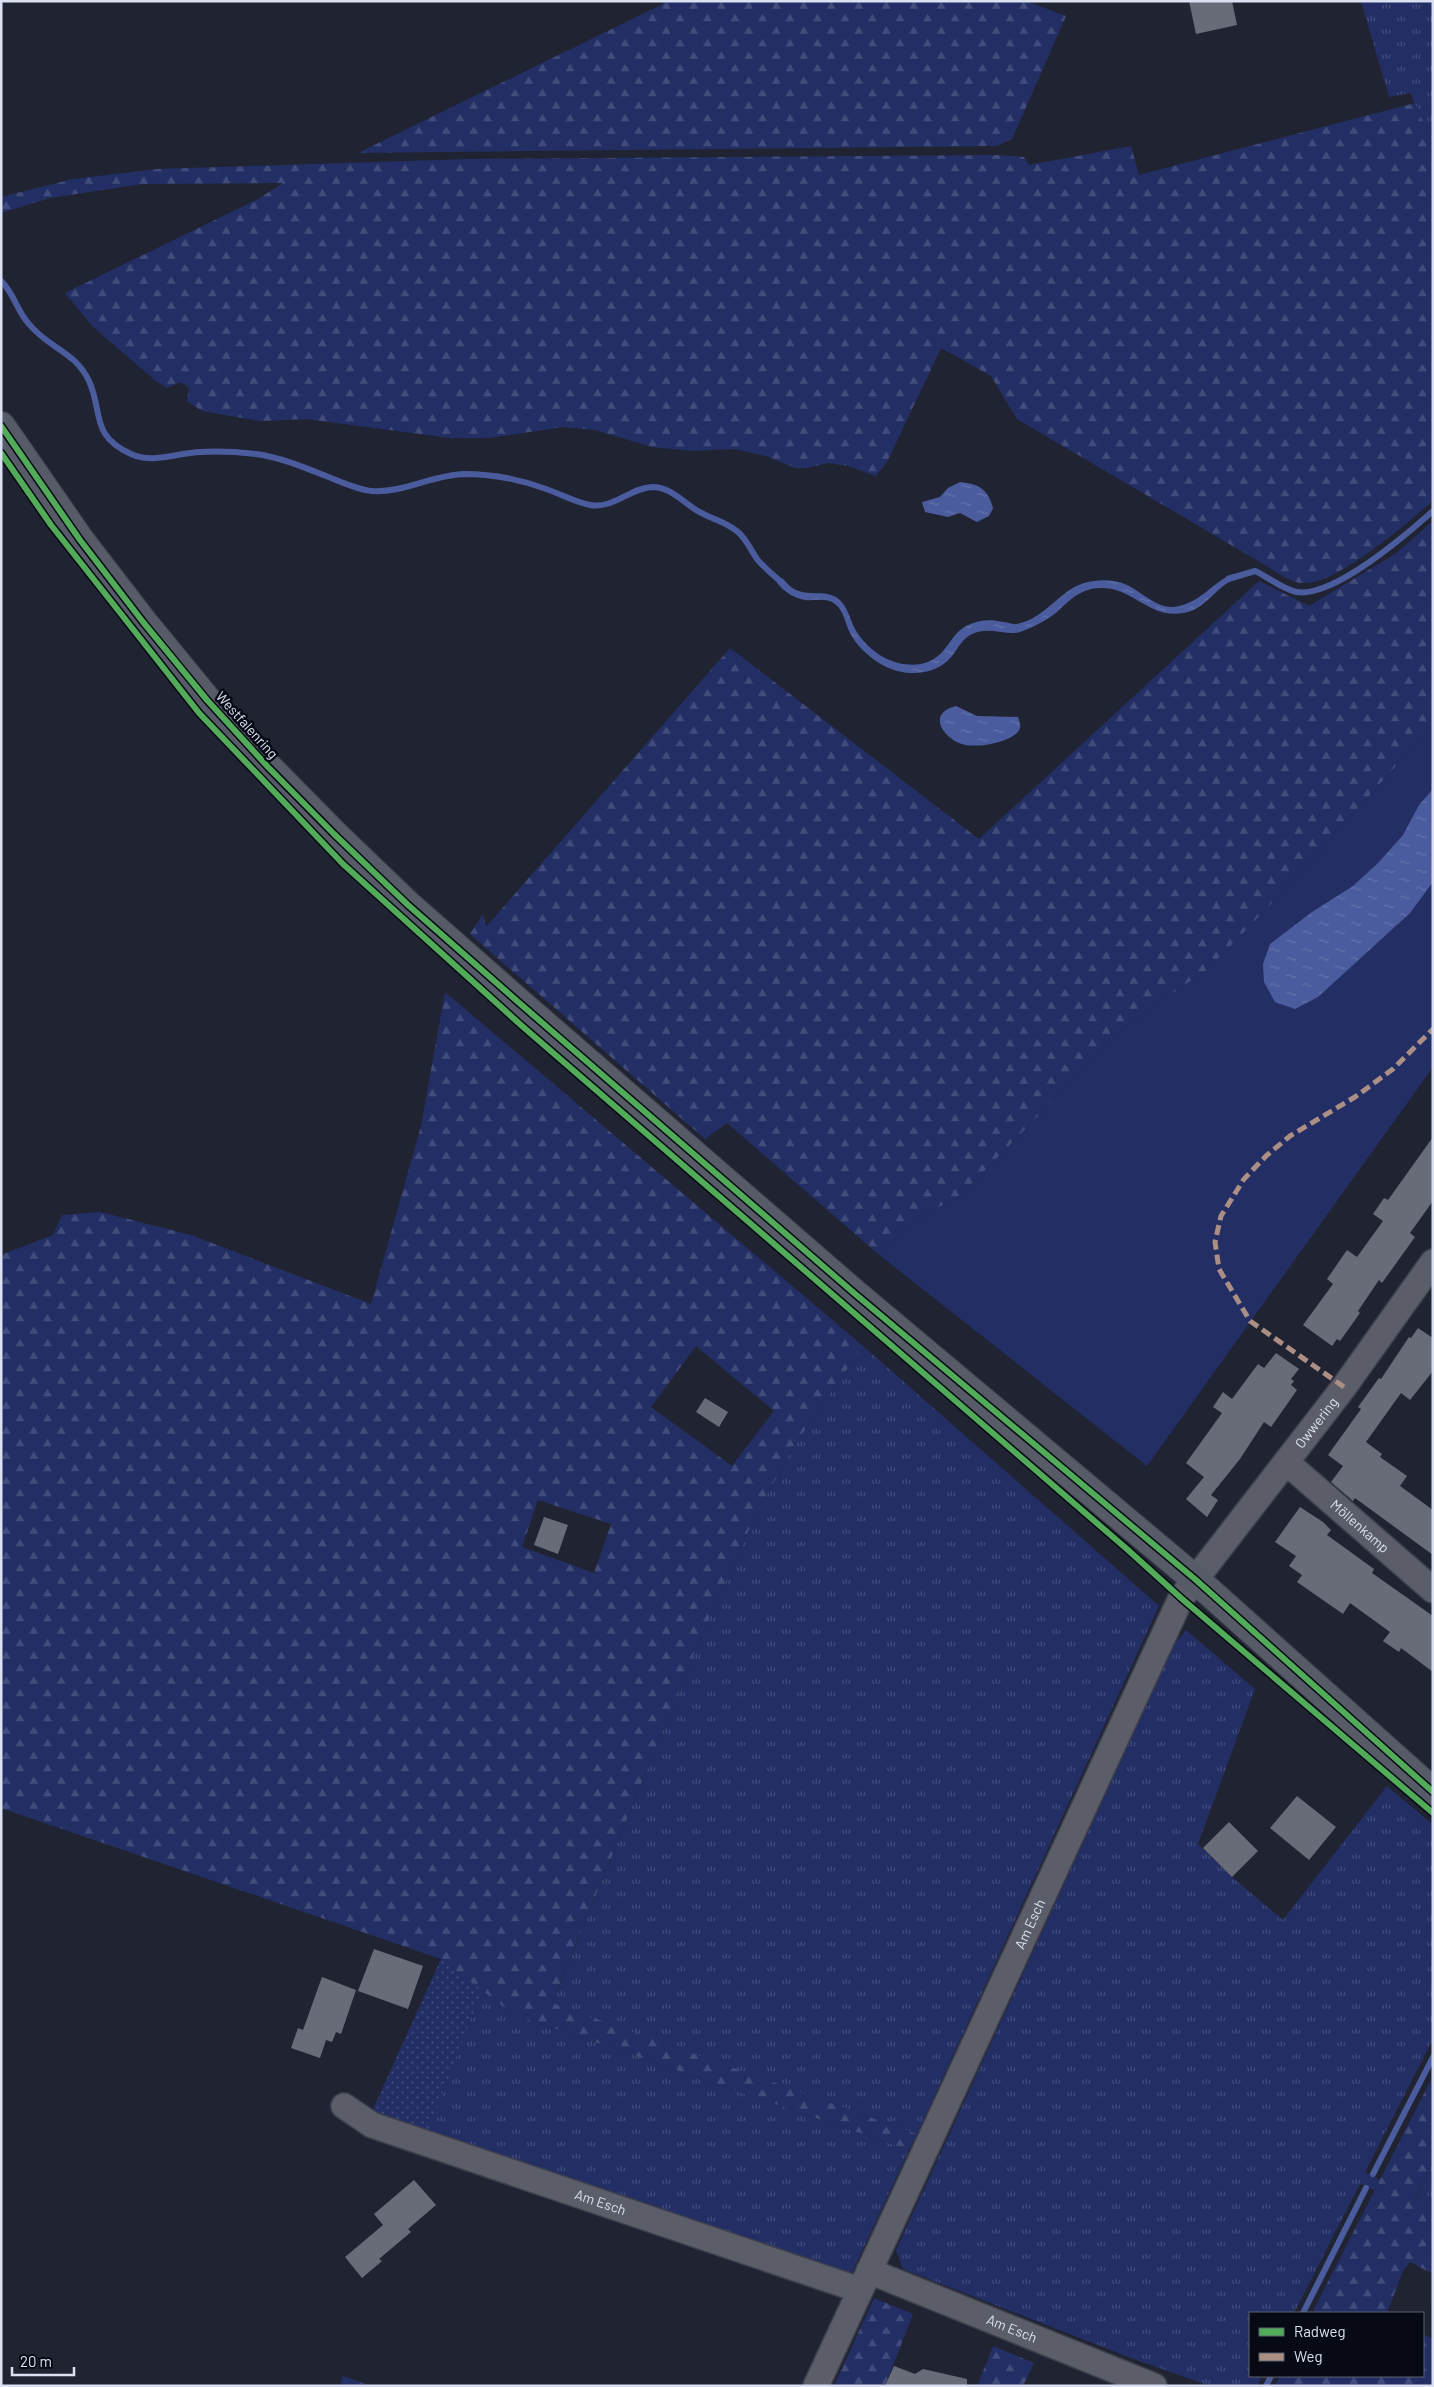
<svg xmlns="http://www.w3.org/2000/svg" width="1434" height="2387" font-family="Barlow,sans-serif">
<style>
.grass{fill:url(#grass-tufts)}
.forest{fill:url(#forest-firs);fill-rule:evenodd}
.park{fill:#232e65}
.garden{fill:url(#garden-dots)}
.water{fill:url(#water-ripples)}
.lines{fill:none;stroke-linecap:round;stroke-linejoin:round}
.stream{stroke:#4b5c9e;stroke-width:6}
.building{fill:#686c78}
.street-casing{stroke:#3d404c;stroke-width:28}
.secondary-casing{stroke:#3d404c;stroke-width:30}
.street{stroke:#5b5e69;stroke-width:25}
.secondary{stroke:#575b68;stroke-width:28}
.quiet{stroke:#ac8f84;stroke-width:5;stroke-dasharray:10 5;stroke-linecap:butt}
.cycleway-casing{stroke:#070a15;stroke-width:9}
.cycleway{stroke:#51ab58;stroke-width:6}
.labels{text-anchor:middle;stroke-width:5;stroke-linejoin:round;paint-order:stroke}
.street-label{font-size:14px;fill:#dbe0f2;stroke:#070a15}
</style>
<defs>
<pattern id="grass-tufts" width="24" height="20" patternUnits="userSpaceOnUse" patternTransform="scale(1.25)"><rect width="24" height="20" fill="#232e65"/><path d="M3 7l-1-3M5 7V3M7 7l1-3M15 17l-1-3M17 17v-4M19 17l1-3" fill="none" stroke="#424c7c"/></pattern>
<pattern id="forest-firs" width="22" height="20" patternUnits="userSpaceOnUse" patternTransform="scale(1.25)"><rect width="22" height="20" fill="#232e65"/><path d="M5 1l3.5 6h-7zM16 11l3.5 6h-7z" fill="#424c7c"/></pattern>
<pattern id="garden-dots" width="8" height="8" patternUnits="userSpaceOnUse" patternTransform="scale(1.25)"><rect width="8" height="8" fill="#232e65"/><path d="M2 2h.1M6 6h.1" fill="none" stroke="#424c7c" stroke-width="1.8" stroke-linecap="round"/></pattern>
<pattern id="water-ripples" width="26" height="14" patternUnits="userSpaceOnUse" patternTransform="scale(1.25)"><rect width="26" height="14" fill="#4b5c9e"/><path d="M2 4q2-2 4 0t4 0M15 11q2-2 4 0t4 0" fill="none" stroke="#6473ac"/></pattern>
</defs>
<rect width="100%" height="100%" fill="#202432"/>
<g class="grass">
<path d="M1361 1H1433V145L1410 93 1389 97Z"/>
<path d="M863 1346 1159 1606 917 2134 552 2004 702 1634 757 1512 796 1443Z"/>
<path d="M1186 1630 1255 1689 1198 1844 1232 1877 1283 1920 1387 1786 1433 1825V2039L1365 2172 1380 2180 1374 2190 1360 2184 1294 2313H1250V2376H1262L1257 2386H1210L1131 2358 903 2269 896 2250 1175 1643Z"/>
<path d="M441 1959 513 2014 909 2150 849 2279 427 2134Z"/>
<path d="M1433 2161V2210L1415 2201Z"/>
</g>
<g class="forest">
<path d="M669 1H1026L1066 16 1012 139 997 146 358 153Z"/>
<path d="M1415 103 1433 145V501C1407 523 1335 586 1303 583 1291 583 1275 571 1265 565L1017 419 991 376 941 348 887 462 876 476 848 466 828 463 807 468H795L769 457 735 449 692 451 652 447 595 430 564 427 489 438H450L306 419 260 421 202 411 187 401 189 388 181 382 167 388 157 382 92 326 65 293 258 199 283 183 142 184 50 198 1 213V197L73 179 158 169 468 159 997 155 1024 157 1029 165 1131 146 1139 175Z"/>
<path d="M1433 521V725L1279 896 1208 970 1130 1022 961 1195 912 1222 878 1254 727 1123 705 1139 470 934 483 914 486 927 730 648 979 839 1259 581 1309 606 1395 554Z"/>
<path d="M445 992 863 1346 796 1443 757 1512 702 1634 552 2003 917 2134 909 2150 513 2014 441 1959 1 1808V1255L53 1235 62 1215 100 1212 191 1235 371 1304 421 1126ZM696 1346 774 1411 732 1466 651 1407ZM538 1500 611 1524 594 1573 522 1547Z"/>
<path d="M1433 2076V2160L1415 2200 1433 2210V2274L1410 2262 1403 2271 1387 2313H1312Z"/>
<path d="M874 2298 913 2314 885 2386H834Z"/>
<path d="M1423 2334 1433 2339V2386H1275L1280 2376H1423Z"/>
<path d="M993 2346 1034 2363 1023 2386H974L978 2384Z"/>
<path d="M343 2376 371 2386H340Z"/>
</g>
<path class="park" d="M1433 725V1067L1147 1466 878 1254 912 1222 961 1195 1130 1022 1208 969 1279 896Z"/>
<path class="garden" d="M441 1959 482 1990 427 2134 370 2116Z"/>
<g class="water">
<path d="M960 482C979 484 988 489 993 508L989 516 977 522 960 513 948 517 925 512 922 502 940 497 948 488Z"/>
<path d="M1233 574 1235 579C1215 587 1206 610 1183 613 1145 619 1131 581 1091 589 1075 593 1068 602 1057 612 1047 620 1032 628 1020 632 1004 636 989 626 972 634 962 639 958 648 952 656 934 678 901 677 879 663 868 656 856 645 850 633 845 623 844 611 835 604 826 597 815 601 805 600 793 598 785 592 777 583L782 578C786 582 791 588 796 590 809 596 823 590 836 597 848 605 849 618 855 629 861 640 873 652 885 658 903 667 928 669 943 651 951 642 955 632 966 626 978 620 990 619 1003 622 1007 622 1013 625 1017 624 1047 618 1060 588 1088 582 1098 580 1111 579 1122 583 1141 589 1157 612 1179 606 1204 600 1211 583 1233 574Z"/>
<path d="M956 706 977 716 1018 717C1019 721 1021 724 1020 728 1016 742 975 749 962 744 942 737 927 713 956 706Z"/>
<path d="M1433 789V882L1410 913 1318 997 1295 1009 1275 1002 1264 982 1263 964 1270 944 1312 912 1353 886 1378 863 1403 835 1419 805Z"/>
</g>
<g class="lines">
<g class="stream">
<path d="M1 281C14 293 17 311 29 324 48 348 75 351 89 381 103 411 90 436 131 454 153 464 177 453 200 452 219 451 238 452 256 454 284 458 310 470 336 480 348 485 360 490 372 491 404 493 432 475 464 474 492 474 519 479 546 489 561 494 574 502 590 505 614 509 630 488 652 487 669 487 680 499 693 508 707 518 725 521 738 532 747 540 750 549 757 559 764 568 775 576 784 585"/>
<path d="M1228 579 1255 571C1268 577 1284 590 1297 592 1333 598 1406 535 1433 511"/>
<path d="M1373 2174 1433 2057"/>
<path d="M1303 2313 1366 2188"/>
<path d="M1266 2386 1271 2376"/>
</g>
</g>
<g class="building">
<path d="M1189 1H1232L1237 25 1196 34Z"/>
<path d="M1433 1137V1201L1410 1233 1415 1237 1382 1283 1379 1280 1358 1311 1360 1313 1340 1341 1337 1339 1332 1346 1303 1325 1333 1284 1327 1279 1347 1250 1357 1257 1383 1221 1373 1214 1384 1198 1388 1200Z"/>
<path d="M1418 1328 1433 1338V1371L1410 1400 1401 1393 1366 1442 1382 1454 1380 1457 1407 1476 1400 1486 1433 1510V1555L1355 1498 1353 1501 1331 1482 1343 1466 1328 1455 1361 1409 1358 1407 1379 1378 1381 1379 1409 1337 1411 1338Z"/>
<path d="M1276 1353 1299 1369 1291 1379 1294 1381 1291 1385 1297 1390 1271 1427 1264 1422 1240 1459 1211 1495 1218 1500 1207 1517 1186 1499 1204 1477 1186 1463 1222 1413 1213 1407 1223 1392 1232 1399 1258 1364 1264 1368Z"/>
<path d="M705 1398 728 1412 719 1427 696 1412Z"/>
<path d="M1300 1507 1323 1522 1331 1530 1327 1535 1374 1569 1372 1573 1433 1616V1672L1401 1648 1399 1652 1383 1641 1390 1632 1350 1603 1343 1614 1297 1582 1302 1575 1289 1566 1296 1556 1275 1542Z"/>
<path d="M544 1517 568 1525 558 1554 534 1545Z"/>
<path d="M1297 1796 1336 1827 1309 1860 1270 1828Z"/>
<path d="M1229 1822 1258 1851 1232 1877 1203 1848Z"/>
<path d="M374 1949 423 1966 408 2009 358 1991Z"/>
<path d="M322 1977 356 1990 341 2034 336 2032 332 2042 326 2040 320 2058 291 2048 298 2028 303 2030Z"/>
<path d="M414 2180 436 2205 408 2229 411 2232 379 2259 382 2261 362 2278 345 2257 383 2225 374 2214Z"/>
<path d="M894 2366 915 2374 923 2369 967 2379V2386H885Z"/>
</g>
<g class="lines">
<g class="street-casing">
<g id="street">
<path id="s1" d="M1286 1462 1433 1590"/>
<path id="s2" d="M344 2106 372 2125 860 2290"/>
<path id="s3" d="M869 2271 1154 2386"/>
<path id="s4" d="M816 2386 1181 1598 1344 1387 1433 1262"/>
</g>
</g>
<g class="secondary-casing">
<path id="secondary" d="M1 426 80 540 143 622 207 700 268 767 334 834 408 905 517 1001 854 1293 1196 1580 1433 1792"/>
</g>
<use href="#street" class="street"/>
<use href="#secondary" class="secondary"/>
<path class="quiet" d="M1344 1387 1250 1321 1219 1269 1215 1242 1221 1216 1244 1179 1266 1156 1290 1136 1355 1097 1393 1069 1433 1029"/>
<g class="cycleway-casing">
<g id="cycleway">
<path d="M1 426 80 540 143 622 207 700 268 767 334 834 408 905 517 1001 854 1293 1196 1580 1433 1792"/>
<path d="M1 453 51 525 199 713 343 864 522 1026 1128 1550 1181 1598 1433 1813"/>
</g>
</g>
<use href="#cycleway" class="cycleway"/>
</g>
<g class="labels">
<g class="street-label">
<text transform="translate(247 725) rotate(48)" y="5">Westfalenring</text>
<text dy="5" stroke="none"><textPath href="#s4" startOffset="1090">Owwering</textPath></text>
<text dy="5" stroke="none"><textPath href="#s1" startOffset="98">Möllenkamp</textPath></text>
<text dy="5" stroke="none"><textPath href="#s4" startOffset="509">Am Esch</textPath></text>
<text dy="5" stroke="none"><textPath href="#s2" startOffset="275">Am Esch</textPath></text>
<text dy="5" stroke="none"><textPath href="#s3" startOffset="154">Am Esch</textPath></text>
</g>
</g>
<rect width="1434" height="2387" fill="none" stroke="#dbe0f2" stroke-width="5"/>
<rect x="1249" y="2312" width="175" height="65" fill="#070a15" stroke="#5c606d"/>
<rect x="1259" y="2328" width="25" height="8" fill="#51ab58" stroke="#5c606d"/>
<text x="1294" y="2337" font-size="15" fill="#dbe0f2">Radweg</text>
<rect x="1259" y="2353" width="25" height="8" fill="#ac8f84" stroke="#5c606d"/>
<text x="1294" y="2362" font-size="15" fill="#dbe0f2">Weg</text>
<path d="M12 2367v8h62v-8" fill="none" stroke="#dbe0f2" stroke-width="2.5"/>
<text x="20" y="2367" font-size="15" fill="#dbe0f2" stroke="#070a15" stroke-width="4" paint-order="stroke">20 m</text>
</svg>
